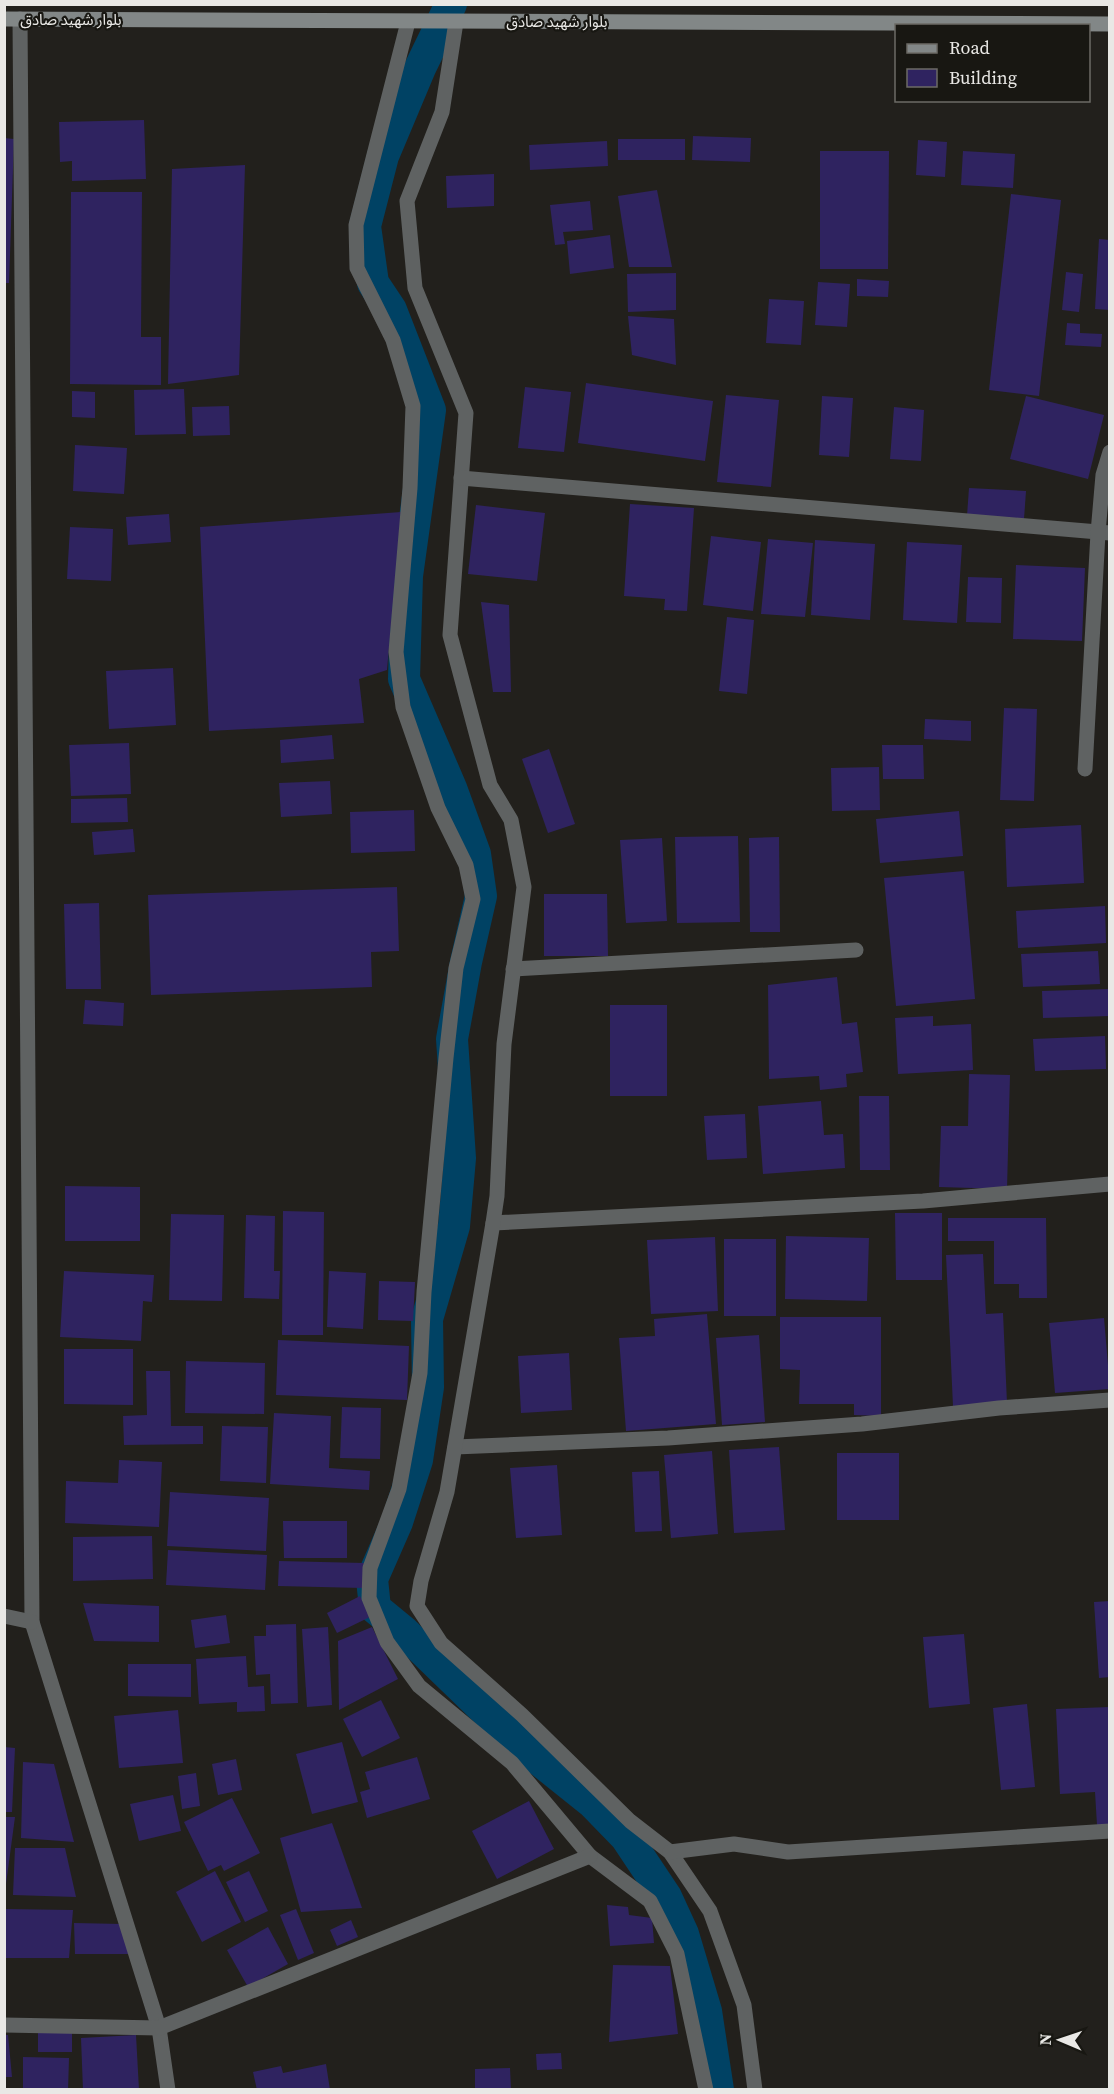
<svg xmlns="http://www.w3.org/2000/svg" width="1114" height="2094" font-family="'Source Serif 4','Noto Sans Arabic',serif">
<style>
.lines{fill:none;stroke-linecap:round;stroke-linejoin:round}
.canal{stroke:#004264;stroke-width:32}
.building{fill:#2f2360}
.lane{stroke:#5f6262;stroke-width:15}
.street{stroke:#5f6262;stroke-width:15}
.secondary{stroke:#828787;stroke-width:15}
.labels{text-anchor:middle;stroke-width:4.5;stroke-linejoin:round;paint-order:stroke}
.street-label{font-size:15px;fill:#e9e8e5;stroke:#181712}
</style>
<rect width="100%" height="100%" fill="#22201c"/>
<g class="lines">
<path class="canal" d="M451 4 420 68 383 156 365 226 373 283 391 310 430 410 407 576 404 679 451 788 475 854 481 896 466 962 452 1039 460 1158 454 1226 427 1319 428 1387 417 1460 397 1522 372 1579 375 1608 403 1631 523 1747 593 1803 626 1837 666 1897 683 1934 706 2011 718 2090"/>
</g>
<g class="building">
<path d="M144 120 146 179 72 181V161L60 162 59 122Z"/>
<path d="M693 136 751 138 750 162 692 160Z"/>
<path d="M4 138 14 139 9 283H4Z"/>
<rect x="618" y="139" width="67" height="21"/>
<path d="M918 140 947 142 945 177 916 175Z"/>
<path d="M607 141 608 166 530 170 529 145Z"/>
<path d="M820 151H889L888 269H820Z"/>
<path d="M963 151 1015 154 1013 188 961 185Z"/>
<path d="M245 165 239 375 168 384 172 169Z"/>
<path d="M494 174V206L447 208 446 176Z"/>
<path d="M657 190 672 267H629L618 196Z"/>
<path d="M71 192H142L141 337H161V385L70 384Z"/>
<path d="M1011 194 1061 200 1039 396 989 390Z"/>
<path d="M590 201 593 230 563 232 565 244 555 245 550 205Z"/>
<path d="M610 235 614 268 570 274 567 241Z"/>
<path d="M1099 239 1110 240V310L1095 309Z"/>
<path d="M1066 272 1083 274 1079 312 1062 310Z"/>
<path d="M676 273V310L628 312 627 274Z"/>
<path d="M857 279 889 281 888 297 857 296Z"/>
<path d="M818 282 850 284 847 327 815 325Z"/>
<path d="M769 299 804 301 801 345 766 343Z"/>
<path d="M628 316 674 319 676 365 632 355Z"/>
<path d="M1067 323 1080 324V333L1102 334 1101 347 1065 345Z"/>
<path d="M586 383 713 401 705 461 578 443Z"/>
<path d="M525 387 571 392 564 452 518 448Z"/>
<path d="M184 389 186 434 135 435 134 390Z"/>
<path d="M72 391 95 392V418L72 417Z"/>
<path d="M726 395 779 400 771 487 717 482Z"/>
<path d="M822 396 853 398 849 457 819 455Z"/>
<path d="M1026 396 1104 415 1088 479 1010 459Z"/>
<path d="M229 406 230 435 193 436 192 407Z"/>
<path d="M894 407 924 410 921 461 890 459Z"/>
<path d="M75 445 127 448 124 494 73 491Z"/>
<path d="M969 488 1026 491 1024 519 967 516Z"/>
<path d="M630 504 694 508 687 611 664 610 665 599 624 596Z"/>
<path d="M476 505 545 513 537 581 468 574Z"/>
<path d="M401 512 387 670 359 679 364 723 209 731 200 527Z"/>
<path d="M169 514 171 542 128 545 126 517Z"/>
<path d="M70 527 113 529 111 581 67 579Z"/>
<path d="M711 536 761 542 753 611 703 605Z"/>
<path d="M768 539 813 543 805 617 761 614Z"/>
<path d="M815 540 875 544 870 620 811 615Z"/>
<path d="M907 542 962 545 957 623 903 620Z"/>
<path d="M1016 565 1085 568 1082 641 1013 639Z"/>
<path d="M968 577 1002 578 1001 623 966 622Z"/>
<path d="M481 602 509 605 511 692H493Z"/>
<path d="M727 617 754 620 747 694 719 691Z"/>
<path d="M173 668 176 725 109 729 106 671Z"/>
<path d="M1004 708 1037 709 1034 801 1000 800Z"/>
<path d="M925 719 971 721V741L924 739Z"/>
<path d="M332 735 334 759 281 763 280 740Z"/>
<path d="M129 743 131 794 71 796 69 745Z"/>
<path d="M882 745H923L924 779H883Z"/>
<path d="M549 749 575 824 548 833 522 759Z"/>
<path d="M879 767 880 810 832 811 831 768Z"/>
<path d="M330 781 332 814 281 817 279 783Z"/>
<path d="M127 798 128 822 71 823V799Z"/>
<path d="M414 810 415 851 351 853 350 812Z"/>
<path d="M959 811 963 856 880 863 876 819Z"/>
<path d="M1081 825 1084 883 1007 887 1005 829Z"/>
<path d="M133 829 135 852 94 855 92 832Z"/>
<path d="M738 836 740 922 677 923 675 837Z"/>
<path d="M779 837 780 932H750L749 838Z"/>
<path d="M662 838 667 921 626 923 620 840Z"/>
<path d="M964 871 975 999 896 1006 884 878Z"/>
<path d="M397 887 399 951 371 952 372 987 151 995 148 895Z"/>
<path d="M544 894H607L608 956H544Z"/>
<path d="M99 903 101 989H66L64 904Z"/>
<path d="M1105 906 1106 943 1018 948 1016 911Z"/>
<path d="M1098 951 1100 984 1023 987 1021 954Z"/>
<path d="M837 977 842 1024 857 1022 863 1072 846 1074 847 1087 820 1090 819 1076 769 1079 768 985Z"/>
<path d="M1110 989V1016L1043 1018 1042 991Z"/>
<path d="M85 1000 124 1003 123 1026 83 1024Z"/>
<rect x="610" y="1005" width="57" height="91"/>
<path d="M933 1016V1026L971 1024 973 1070 898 1074 895 1018Z"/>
<path d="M1105 1036 1106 1069 1035 1071 1033 1039Z"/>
<path d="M969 1074 1010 1075 1007 1189 939 1187 941 1126H968Z"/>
<path d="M859 1096H889L890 1170H860Z"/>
<path d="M821 1101 824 1135 843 1134 845 1168 763 1174 758 1106Z"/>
<path d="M745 1114 747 1158 707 1160 704 1116Z"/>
<path d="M65 1186 140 1187V1241H65Z"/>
<path d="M283 1211 324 1212 323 1335H282Z"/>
<path d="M895 1213H942V1280H896Z"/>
<path d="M171 1214 224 1215 222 1301 169 1300Z"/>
<path d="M246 1215 275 1216 274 1271H280L279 1299 244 1298Z"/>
<path d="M948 1218H1046L1047 1298H1019V1284H994V1241H948Z"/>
<path d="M786 1236 869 1238 867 1301 785 1299Z"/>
<path d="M715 1237 718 1311 651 1314 647 1240Z"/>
<rect x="724" y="1239" width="52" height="77"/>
<path d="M983 1254 986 1314 1003 1313 1007 1403 953 1406 946 1255Z"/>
<path d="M64 1271 154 1275 152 1302 143 1301 141 1341 60 1337Z"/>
<path d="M329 1271 366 1273 363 1329 327 1327Z"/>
<path d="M379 1281 415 1282 413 1321 378 1320Z"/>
<path d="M707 1314 716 1424 626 1431 619 1338 655 1336 654 1319Z"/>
<path d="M780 1317H881V1416L854 1415V1404H799L800 1370 780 1369Z"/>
<path d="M1104 1318 1110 1389 1055 1393 1049 1323Z"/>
<path d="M759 1335 765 1422 722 1425 716 1338Z"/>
<path d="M278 1340 409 1346 407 1400 276 1395Z"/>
<path d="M64 1349H133V1405L64 1404Z"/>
<path d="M569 1353 572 1410 521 1413 518 1356Z"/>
<path d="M186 1361 265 1363 264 1414 185 1413Z"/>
<path d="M146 1371H170L171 1426H203V1444L124 1445 123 1416 147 1415Z"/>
<path d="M342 1407 381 1408 380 1459 340 1458Z"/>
<path d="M274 1413 331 1416 329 1468 370 1471 369 1490 270 1484Z"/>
<path d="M222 1426 268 1427 266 1483 220 1481Z"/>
<path d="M779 1447 785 1530 734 1533 729 1450Z"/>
<path d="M712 1451 718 1534 671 1538 664 1455Z"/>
<rect x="837" y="1453" width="62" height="67"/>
<path d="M119 1460 162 1462 159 1527 65 1523 66 1481 118 1483Z"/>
<path d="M557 1465 562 1535 516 1538 510 1468Z"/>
<path d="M659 1471 662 1531 635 1532 632 1472Z"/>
<path d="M170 1492 269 1498 266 1551 167 1546Z"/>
<path d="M283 1521H347V1558H284Z"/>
<path d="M152 1536 153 1579 73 1581V1537Z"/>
<path d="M168 1550 267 1555 265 1590 166 1585Z"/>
<path d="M279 1561 364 1563 363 1588 278 1586Z"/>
<path d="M360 1596 370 1617 337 1633 327 1613Z"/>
<path d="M1110 1601V1677L1099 1678 1094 1602Z"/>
<path d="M83 1603 159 1606V1642L94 1641Z"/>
<path d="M226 1615 230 1643 195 1648 191 1620Z"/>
<path d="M296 1624 298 1703 271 1704 270 1674 256 1675 254 1636H266V1625Z"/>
<path d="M328 1627 332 1705 307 1707 302 1629Z"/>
<path d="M372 1627 398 1679 339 1710 338 1641Z"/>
<path d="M964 1634 970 1704 929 1708 923 1637Z"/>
<path d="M246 1656 248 1687 264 1686 265 1711 237 1712V1702L199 1704 196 1659Z"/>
<path d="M128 1664H191V1697L128 1696Z"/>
<path d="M381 1700 400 1738 362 1757 343 1719Z"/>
<path d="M1027 1704 1035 1787 1001 1790 993 1708Z"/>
<path d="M1110 1707V1825H1097L1095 1792 1060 1794 1056 1709Z"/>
<path d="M178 1710 183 1763 119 1768 114 1716Z"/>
<path d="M342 1742 358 1802 312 1814 296 1754Z"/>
<path d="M4 1747 15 1748 12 1812H4Z"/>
<path d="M417 1757 430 1799 367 1818 360 1792 370 1789 365 1772Z"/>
<path d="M236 1759 242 1790 218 1795 212 1764Z"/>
<path d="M23 1762 54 1764 74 1842 21 1838Z"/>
<path d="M196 1773 200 1806 182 1809 178 1776Z"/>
<path d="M173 1795 181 1831 139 1841 130 1804Z"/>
<path d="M232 1798 260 1853 224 1871 221 1865 208 1871 184 1822Z"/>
<path d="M529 1801 554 1849 497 1879 472 1831Z"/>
<path d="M4 1817H15L6 1884H4Z"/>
<path d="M332 1823 362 1908 301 1912 280 1838Z"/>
<path d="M15 1848H65L76 1897 13 1895Z"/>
<path d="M215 1871 241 1922 202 1942 176 1892Z"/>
<path d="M249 1871 268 1911 245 1922 226 1882Z"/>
<path d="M607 1905 628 1907 629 1915 652 1918 654 1943 610 1946Z"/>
<path d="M4 1909 73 1910 69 1958H4Z"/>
<path d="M296 1909 314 1953 298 1960 280 1915Z"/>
<path d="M351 1920 358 1937 337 1946 330 1930Z"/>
<path d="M74 1923 122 1924 131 1954H75Z"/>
<path d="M268 1927 288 1964 248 1987 227 1950Z"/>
<path d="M613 1965 670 1966 678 2034 609 2042Z"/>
<path d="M38 2030 72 2031V2052H38Z"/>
<path d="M4 2035H8L12 2077H4Z"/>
<path d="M136 2035 139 2090H83L81 2038Z"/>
<path d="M561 2053 562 2069 537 2070 536 2054Z"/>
<path d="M23 2057 69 2058 68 2090H23Z"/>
<path d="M326 2064 330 2090H257L253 2072 281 2066 283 2073Z"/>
<path d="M510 2068 511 2090H475V2069Z"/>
</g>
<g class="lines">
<g class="lane">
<path d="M513 969 856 950"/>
<path d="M493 1223 923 1201 1110 1184"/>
<path d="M455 1447 668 1438 862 1424 999 1408 1110 1400"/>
</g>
<g class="street">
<path d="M20 19 32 1622 159 2028 168 2090"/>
<path d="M408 22 356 225 357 268 393 340 413 406 410 488 396 652 403 707 438 808 466 865 473 899 456 968 446 1058 424 1292 420 1373 399 1489 370 1568 369 1598 387 1642 419 1686 512 1763 590 1856 650 1901 677 1954 706 2090"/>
<path d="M456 22 442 112 407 201 415 288 466 413 450 635 490 785 511 820 524 887 504 1044 497 1196 493 1223 447 1492 421 1581 417 1606 441 1643 522 1715 630 1821 670 1852 710 1911 744 2005 755 2090"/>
<path d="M461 478 1110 533"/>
<path d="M1085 769 1098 533 1103 475 1110 452"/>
<path d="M4 1616 32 1622"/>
<path d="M670 1852 734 1844 788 1852 1110 1831"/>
<path d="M4 2025 159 2028 590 1856"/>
</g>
<path class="secondary" d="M4 19 1110 24"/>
</g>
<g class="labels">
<g class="street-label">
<text x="71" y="25">بلوار شهید صادق</text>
<text x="557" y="27">بلوار شهید صادق</text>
</g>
</g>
<rect width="1114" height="2094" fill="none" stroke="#e9e8e5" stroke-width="12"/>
<rect x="895" y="24" width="195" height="78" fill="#181712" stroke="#6c6b66" stroke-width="1.5"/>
<rect x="907" y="44" width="30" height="9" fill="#828787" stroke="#6c6b66" stroke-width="1.5"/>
<text x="949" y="54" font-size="18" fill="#e9e8e5">Road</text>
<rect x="907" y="69" width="30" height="18" fill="#2f2360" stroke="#6c6b66" stroke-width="1.5"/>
<text x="949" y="84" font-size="18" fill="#e9e8e5">Building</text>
<g transform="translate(1060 2040) rotate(272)" stroke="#181712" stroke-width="4.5" paint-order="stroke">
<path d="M0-4.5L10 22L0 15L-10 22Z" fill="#e9e8e5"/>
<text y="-9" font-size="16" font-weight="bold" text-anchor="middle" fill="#e9e8e5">N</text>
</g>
</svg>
